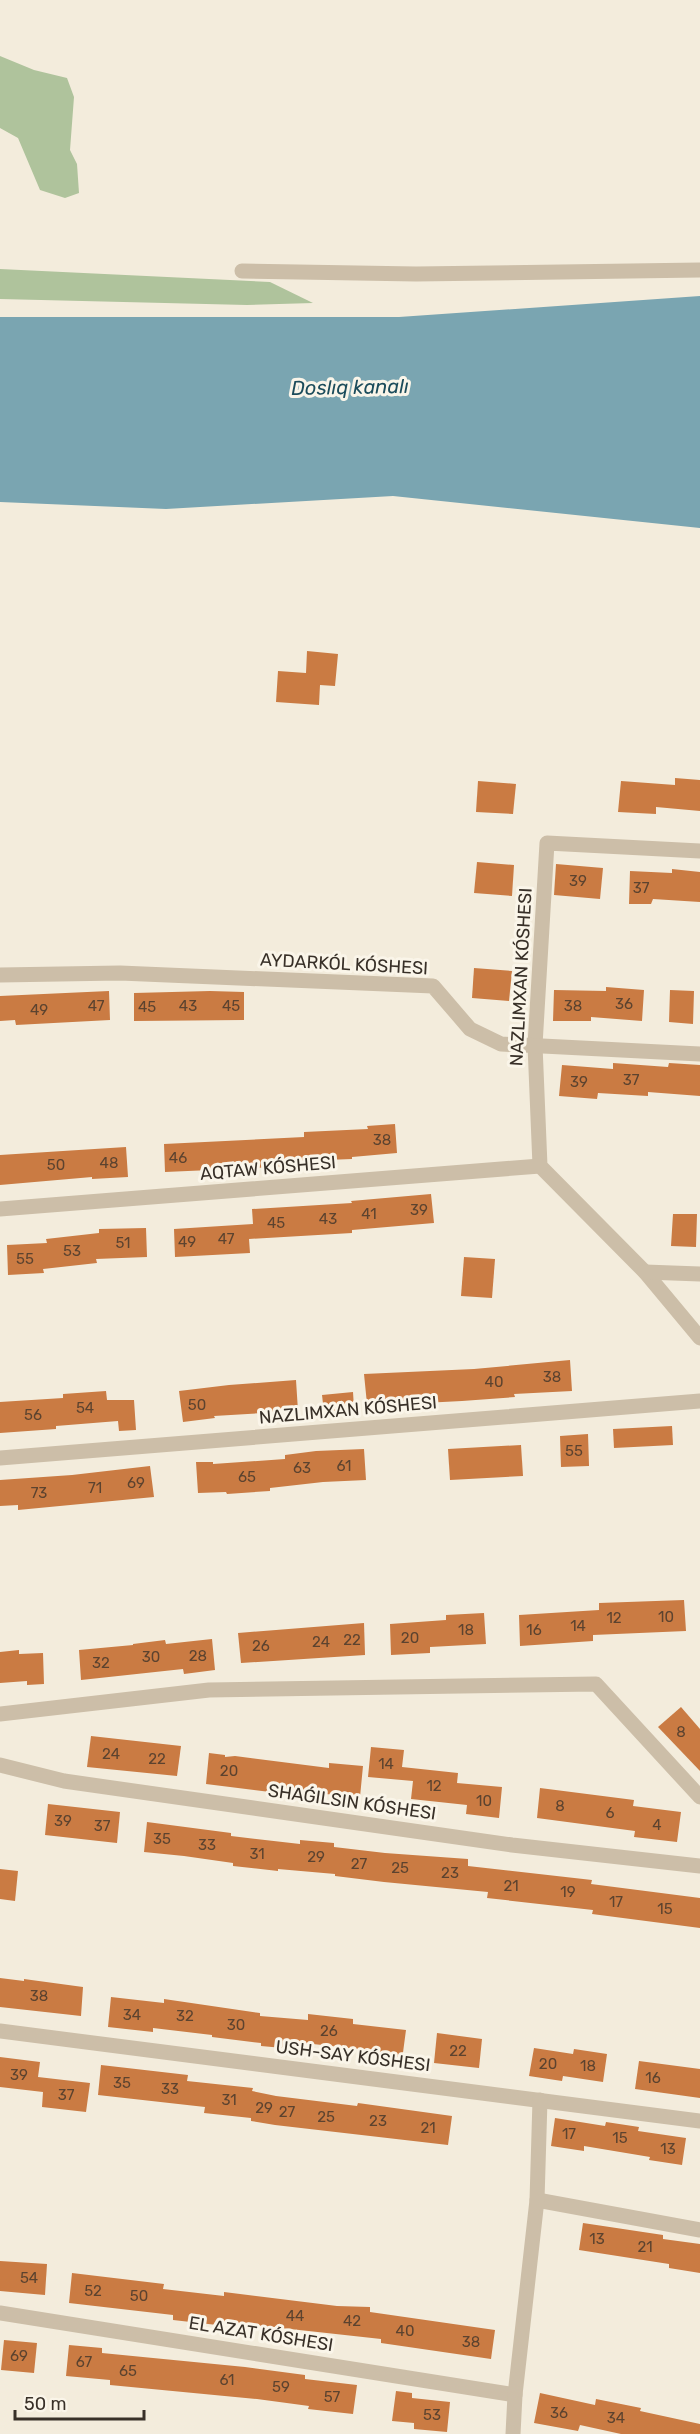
<svg xmlns="http://www.w3.org/2000/svg" width="700" height="2434" font-family="Rubik,sans-serif">
<style>
.green{fill:#afc39c}
.water{fill:#7aa5b1}
.building{fill:#ca7b43}
.lines{fill:none;stroke-linecap:round;stroke-linejoin:round}
.minor{stroke:#ccbea8;stroke-width:15}
.labels{text-anchor:middle;stroke-width:6;stroke-linejoin:round;paint-order:stroke}
.number-label{font-size:15px;fill:#5c432f}
.street-label{font-size:18px;fill:#383028;stroke:#faf5e9}
.water-label{font-size:20px;font-style:italic;fill:#1c4c5b;stroke:#faf5e9}
</style>
<rect width="100%" height="100%" fill="#f3ecdc"/>
<g class="green">
<path d="M0 56 34 70 67 78 74 97 70 150 77 164 79 193 65 198 40 190 18 138 0 128Z"/>
<path d="M0 269 270 282 313 303 247 305 0 299Z"/>
</g>
<path class="water" d="M700 296V528L393 496 166 509 0 502V317H399Z"/>
<g class="building">
<path d="M307 651 338 654 335 686 320 685 319 705 276 702 278 671 306 673Z"/>
<path d="M675 778 700 780V811L656 807V814L618 812 621 781 675 785Z"/>
<path d="M478 781 516 784 513 814 476 812Z"/>
<path d="M477 862 514 865 512 896 474 893Z"/>
<path d="M556 864 603 868 600 899 554 895Z"/>
<path d="M672 869 700 872V902L653 899 651 904H629L630 871 672 873Z"/>
<path d="M474 968 512 971 509 1001 472 998Z"/>
<path d="M606 987 644 990 642 1021 591 1017V1021H553L554 990 606 991Z"/>
<path d="M670 990 694 991 693 1024 669 1022Z"/>
<path d="M109 991 110 1020 16 1025 15 1020 0 1021V996Z"/>
<path d="M210 991 244 992V1020L134 1021V993Z"/>
<path d="M613 1063 668 1067 669 1063 700 1065V1096L648 1092V1096L598 1093 597 1099 559 1096 562 1065 613 1069Z"/>
<path d="M395 1124 397 1153 352 1157V1159L301 1161V1166L165 1172 164 1144 304 1137V1132L368 1129 367 1126Z"/>
<path d="M126 1147 128 1177 92 1179V1177L0 1185V1155Z"/>
<path d="M431 1194 434 1223 352 1230V1233L249 1239 250 1253 175 1257 174 1229 253 1224 252 1209 352 1203 351 1201Z"/>
<path d="M673 1214H697L696 1247 671 1246Z"/>
<path d="M146 1228 147 1257 96 1259 97 1263 43 1269 44 1273 8 1275 7 1245 47 1243 46 1239 99 1233V1229Z"/>
<path d="M464 1257 495 1259 492 1298 461 1296Z"/>
<path d="M570 1360 572 1391 514 1394 515 1397 462 1401 423 1403V1400L367 1404 364 1374 474 1369Z"/>
<path d="M296 1380 298 1411 214 1416 215 1418 183 1422 179 1391 229 1385Z"/>
<path d="M106 1391 107 1400H134L136 1430 119 1431 118 1421 56 1426V1429L0 1433V1402L63 1398V1394Z"/>
<path d="M353 1392 354 1409 324 1412 322 1395Z"/>
<path d="M672 1426 673 1445 614 1448 613 1429Z"/>
<path d="M588 1434 589 1466 561 1467 560 1436Z"/>
<path d="M521 1445 523 1476 450 1480 448 1449Z"/>
<path d="M364 1449 366 1480 323 1482 270 1488V1491L227 1494 226 1492 198 1493 196 1462H213V1464L285 1459V1455L316 1451Z"/>
<path d="M150 1466 154 1497 18 1510V1505L0 1506V1480L72 1475Z"/>
<path d="M684 1600 686 1631 593 1635V1641L520 1646 519 1615 599 1610V1603Z"/>
<path d="M484 1613 486 1644 430 1647V1653L391 1655 390 1624 446 1620V1615Z"/>
<path d="M364 1623 365 1655 241 1663 238 1633Z"/>
<path d="M212 1639 215 1670 184 1674 183 1669 81 1680 79 1650 133 1645V1644L165 1640 166 1644Z"/>
<path d="M19 1650V1654L43 1653 44 1684 27 1685V1681L0 1683V1652Z"/>
<path d="M681 1707 700 1729V1771L658 1727Z"/>
<path d="M91 1736 181 1746 177 1776 87 1767Z"/>
<path d="M371 1747 404 1750 402 1767 458 1773 457 1783 502 1787 499 1818 466 1814 467 1805 411 1799 413 1781 368 1777Z"/>
<path d="M209 1753 225 1755V1757L235 1756 329 1768V1763L363 1766 360 1797 302 1792V1796L206 1784Z"/>
<path d="M540 1788 634 1800 633 1806 681 1812 677 1842 634 1837 635 1831 537 1818Z"/>
<path d="M48 1804 120 1812 117 1843 45 1835Z"/>
<path d="M147 1822 231 1833V1836L300 1844V1840L334 1843V1847L385 1853 468 1859V1866L592 1880 591 1884 700 1898V1928L592 1914 593 1910 487 1898 488 1892 384 1882 335 1876V1874L278 1869V1871L233 1866V1863L184 1856 144 1852Z"/>
<path d="M0 1869 18 1871 15 1901 0 1899Z"/>
<path d="M0 1978 24 1981V1979L83 1987 81 2016 0 2007Z"/>
<path d="M111 1997 164 2003V1999L260 2013V2016L308 2020V2014L353 2019V2024L406 2030 402 2060 358 2054V2049L295 2042 294 2049 261 2046V2043L212 2037V2035L153 2028V2032L108 2027Z"/>
<path d="M437 2033 482 2039 479 2068 434 2063Z"/>
<path d="M534 2048 573 2054 574 2049 607 2054 603 2082 563 2076 562 2081 529 2076Z"/>
<path d="M0 2057 40 2062 38 2077 90 2083 86 2112 42 2107 43 2092 0 2087Z"/>
<path d="M639 2061 700 2069V2098L635 2089Z"/>
<path d="M101 2065 188 2075 187 2081 253 2088 252 2091 276 2096 357 2106 358 2103 452 2116 448 2145 275 2125 251 2121V2118L204 2113 205 2107 98 2095Z"/>
<path d="M555 2118 605 2126 606 2122 639 2127 638 2131 686 2138 682 2165 649 2160 650 2157 584 2146V2151L551 2146Z"/>
<path d="M583 2223 663 2235V2239L700 2244V2273L669 2268V2264L579 2250Z"/>
<path d="M0 2261 47 2264 45 2295 0 2291Z"/>
<path d="M72 2273 164 2284 163 2289 224 2296V2292L337 2306 370 2307V2312L495 2330 491 2359 381 2343V2339L218 2321 217 2325 173 2320V2315L69 2303Z"/>
<path d="M4 2340 37 2343 34 2373 1 2370Z"/>
<path d="M69 2345 102 2348V2353L245 2367 305 2375V2379L357 2385 353 2414 308 2409 309 2406 257 2399 110 2385V2380L66 2376Z"/>
<path d="M396 2391 412 2393V2398L450 2402 447 2432 414 2429V2423L392 2421Z"/>
<path d="M540 2393 595 2405 596 2399 641 2408 640 2411 700 2424V2434H621L580 2425 578 2431 534 2423Z"/>
</g>
<g class="lines">
<g class="minor">
<path d="M242 271 416 274 700 270"/>
<path d="M700 851 547 843 535 1045 540 1166 645 1272 700 1338"/>
<path d="M0 975 120 973 433 986 470 1029 501 1044 700 1054"/>
<path d="M0 1209 540 1166"/>
<path d="M645 1272 700 1274"/>
<path d="M0 1458 700 1401"/>
<path d="M0 1714 209 1690 596 1684 700 1797"/>
<path d="M0 1765 64 1781 512 1845 700 1866"/>
<path d="M0 2031 700 2121"/>
<path d="M537 2200 700 2230"/>
<path d="M0 2313 515 2395"/>
<path d="M513 2434 515 2395 537 2200 540 2100"/>
</g>
</g>
<g class="labels">
<g class="number-label">
<text x="578" y="886">39</text>
<text x="641" y="893">37</text>
<text x="624" y="1009">36</text>
<text x="96" y="1011">47</text>
<text x="188" y="1011">43</text>
<text x="231" y="1011">45</text>
<text x="573" y="1011">38</text>
<text x="147" y="1012">45</text>
<text x="39" y="1015">49</text>
<text x="631" y="1085">37</text>
<text x="579" y="1087">39</text>
<text x="382" y="1145">38</text>
<text x="178" y="1163">46</text>
<text x="109" y="1168">48</text>
<text x="56" y="1170">50</text>
<text x="419" y="1215">39</text>
<text x="369" y="1219">41</text>
<text x="328" y="1224">43</text>
<text x="276" y="1228">45</text>
<text x="226" y="1244">47</text>
<text x="187" y="1247">49</text>
<text x="123" y="1248">51</text>
<text x="72" y="1256">53</text>
<text x="25" y="1264">55</text>
<text x="552" y="1382">38</text>
<text x="494" y="1387">40</text>
<text x="197" y="1410">50</text>
<text x="85" y="1413">54</text>
<text x="33" y="1420">56</text>
<text x="574" y="1456">55</text>
<text x="344" y="1471">61</text>
<text x="302" y="1473">63</text>
<text x="247" y="1482">65</text>
<text x="136" y="1488">69</text>
<text x="95" y="1493">71</text>
<text x="39" y="1498">73</text>
<text x="666" y="1622">10</text>
<text x="614" y="1623">12</text>
<text x="578" y="1631">14</text>
<text x="466" y="1635">18</text>
<text x="534" y="1635">16</text>
<text x="410" y="1643">20</text>
<text x="352" y="1645">22</text>
<text x="321" y="1647">24</text>
<text x="261" y="1651">26</text>
<text x="198" y="1661">28</text>
<text x="151" y="1662">30</text>
<text x="101" y="1668">32</text>
<text x="681" y="1737">8</text>
<text x="111" y="1759">24</text>
<text x="157" y="1764">22</text>
<text x="386" y="1769">14</text>
<text x="229" y="1776">20</text>
<text x="434" y="1791">12</text>
<text x="484" y="1806">10</text>
<text x="560" y="1811">8</text>
<text x="610" y="1818">6</text>
<text x="63" y="1826">39</text>
<text x="657" y="1830">4</text>
<text x="102" y="1831">37</text>
<text x="162" y="1844">35</text>
<text x="207" y="1850">33</text>
<text x="257" y="1859">31</text>
<text x="316" y="1862">29</text>
<text x="359" y="1869">27</text>
<text x="400" y="1873">25</text>
<text x="450" y="1878">23</text>
<text x="511" y="1891">21</text>
<text x="568" y="1897">19</text>
<text x="616" y="1907">17</text>
<text x="665" y="1914">15</text>
<text x="39" y="2001">38</text>
<text x="132" y="2020">34</text>
<text x="185" y="2021">32</text>
<text x="236" y="2030">30</text>
<text x="329" y="2036">26</text>
<text x="458" y="2056">22</text>
<text x="548" y="2069">20</text>
<text x="588" y="2071">18</text>
<text x="19" y="2080">39</text>
<text x="653" y="2083">16</text>
<text x="122" y="2088">35</text>
<text x="170" y="2094">33</text>
<text x="66" y="2100">37</text>
<text x="229" y="2105">31</text>
<text x="264" y="2113">29</text>
<text x="287" y="2117">27</text>
<text x="326" y="2122">25</text>
<text x="378" y="2126">23</text>
<text x="428" y="2133">21</text>
<text x="569" y="2139">17</text>
<text x="620" y="2143">15</text>
<text x="668" y="2154">13</text>
<text x="597" y="2244">13</text>
<text x="645" y="2252">21</text>
<text x="29" y="2283">54</text>
<text x="93" y="2296">52</text>
<text x="139" y="2301">50</text>
<text x="295" y="2321">44</text>
<text x="352" y="2326">42</text>
<text x="405" y="2336">40</text>
<text x="471" y="2347">38</text>
<text x="19" y="2361">69</text>
<text x="84" y="2367">67</text>
<text x="128" y="2376">65</text>
<text x="227" y="2385">61</text>
<text x="281" y="2392">59</text>
<text x="332" y="2402">57</text>
<text x="559" y="2418">36</text>
<text x="432" y="2420">53</text>
<text x="616" y="2423">34</text>
</g>
<g class="street-label">
<text transform="translate(344 964) rotate(3)" y="6">AYDARKÓL KÓSHESI</text>
<text transform="translate(521 977) rotate(-87)" y="6">NAZLIMXAN KÓSHESI</text>
<text transform="translate(268 1168) rotate(-5)" y="6">AQTAW KÓSHESI</text>
<text transform="translate(348 1410) rotate(-5)" y="6">NAZLIMXAN KÓSHESI</text>
<text transform="translate(352 1802) rotate(8)" y="6">SHAǴILSIN KÓSHESI</text>
<text transform="translate(353 2056) rotate(7)" y="6">USH-SAY KÓSHESI</text>
<text transform="translate(261 2334) rotate(9)" y="6">EL AZAT KÓSHESI</text>
</g>
<g class="water-label">
<text transform="translate(350 387) rotate(-1)" y="7">Doslıq kanalı</text>
</g>
</g>
<path d="M15 2410v9h129v-9" fill="none" stroke="#383028" stroke-width="3"/>
<text x="24" y="2410" font-size="18" fill="#383028" stroke="#faf5e9" stroke-width="4.5" paint-order="stroke">50 m</text>
</svg>
